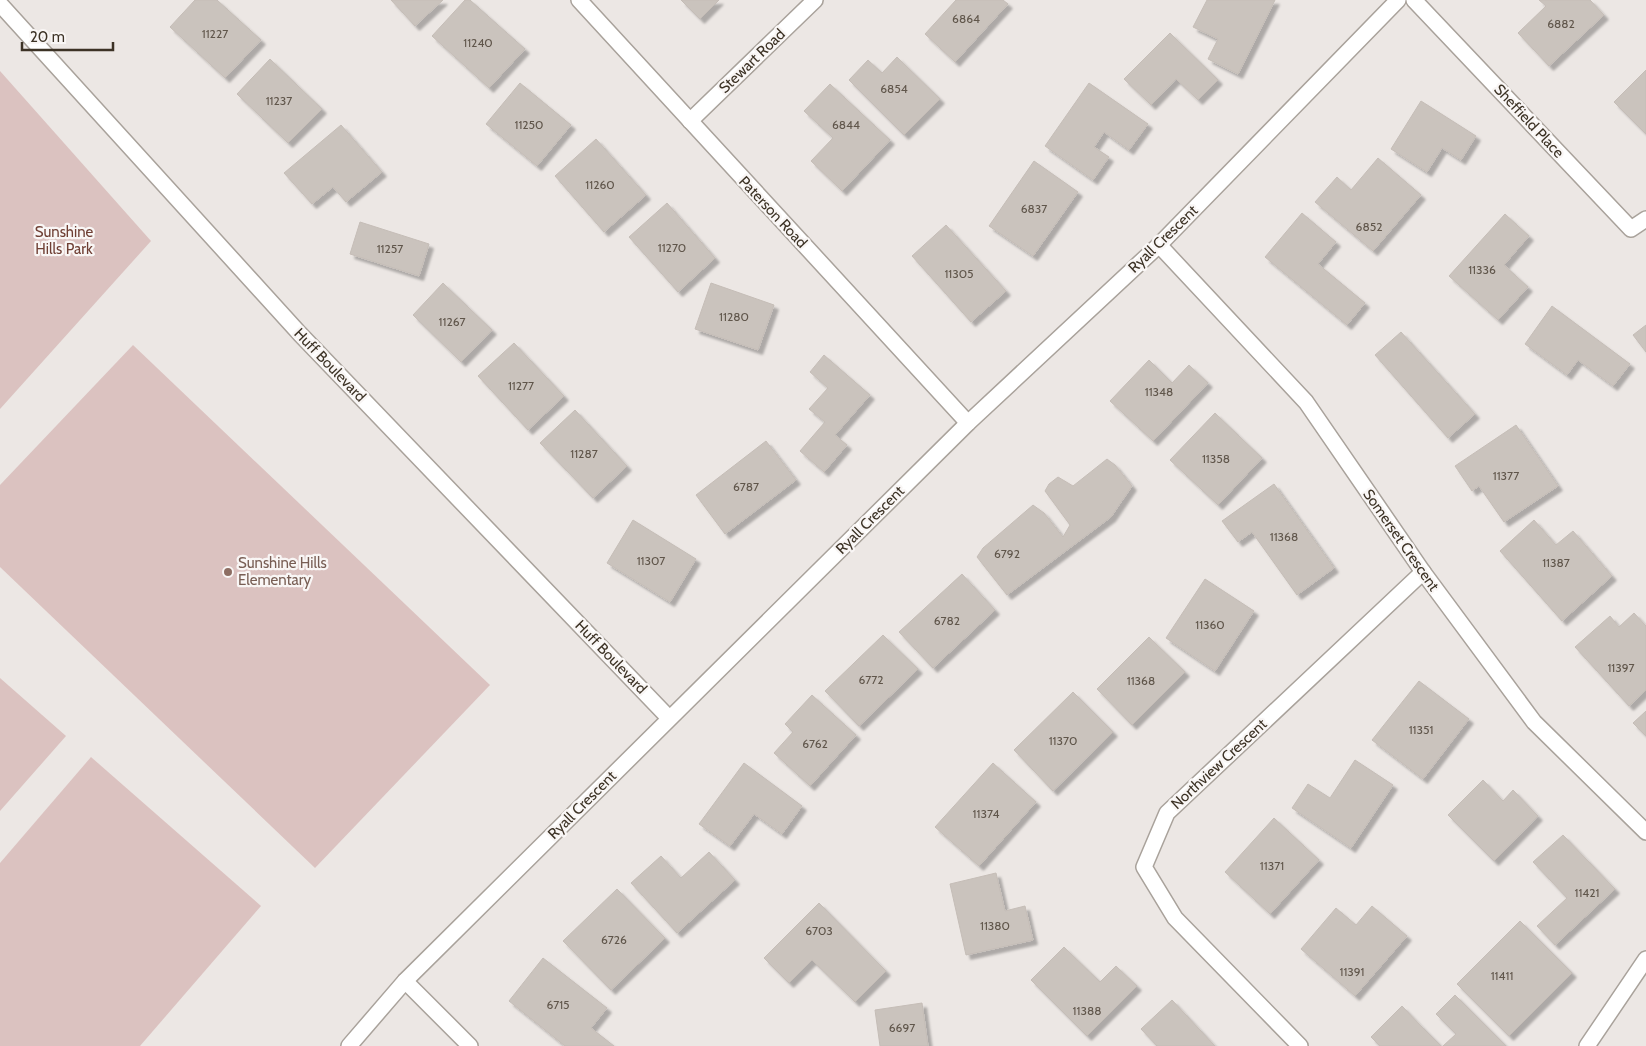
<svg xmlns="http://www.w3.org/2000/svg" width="1646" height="1046" font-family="Cabin,sans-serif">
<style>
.green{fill:#dbc2c0}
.building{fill:#cac3bd;stroke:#c5bdb7;filter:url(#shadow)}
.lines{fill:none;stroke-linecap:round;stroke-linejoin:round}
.minor-casing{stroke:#a9a29b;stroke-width:18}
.minor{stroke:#fff;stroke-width:15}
.education-dot{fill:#8d6e63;stroke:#f9f6f5;stroke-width:2}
.labels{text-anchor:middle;stroke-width:4.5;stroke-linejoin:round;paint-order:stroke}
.number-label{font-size:12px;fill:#60564b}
.street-label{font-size:15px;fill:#3c3225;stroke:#f9f6f5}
.park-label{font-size:15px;fill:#6f3f34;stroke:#f9f6f5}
.education-label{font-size:15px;fill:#785e54;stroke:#f9f6f5;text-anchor:start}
</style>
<defs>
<filter id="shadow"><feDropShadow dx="4.5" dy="4.5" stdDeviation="1" flood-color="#0004"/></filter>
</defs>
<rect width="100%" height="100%" fill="#ece7e4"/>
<g class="green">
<path d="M0 71 151 241 0 409Z"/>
<path d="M133 345 490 685 315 868 0 567V485Z"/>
<path d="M0 678 66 736 0 811Z"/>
<path d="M91 757 261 906 140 1046H0V863Z"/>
</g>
<g class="building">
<path d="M195 0H217L261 40 225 78 170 27Z"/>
<path d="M391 0H443L415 26Z"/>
<path d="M465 0H470L525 49 489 88 432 36Z"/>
<path d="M681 0H719L700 19Z"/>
<path d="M956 0H1003L1008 4 955 62 925 34Z"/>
<path d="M1207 0H1275L1238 74 1208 59 1218 39 1193 27Z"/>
<path d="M1539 0H1590L1604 15 1549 66 1518 33 1546 6Z"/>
<path d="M1170 33 1218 80 1198 100 1176 79 1151 105 1124 79Z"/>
<path d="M897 57 940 99 904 135 849 80 868 60 882 73Z"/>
<path d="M270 59 322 109 288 143 237 94Z"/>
<path d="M1646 70V134L1614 102Z"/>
<path d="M520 83 571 125 537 166 486 124Z"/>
<path d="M1089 83 1148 124 1129 150 1104 132 1094 147 1109 157 1093 180 1045 146Z"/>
<path d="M830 84 890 140 842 191 811 161 833 138 804 111Z"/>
<path d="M1421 101 1476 136 1461 160 1442 148 1427 172 1391 149Z"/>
<path d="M341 125 382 172 346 202 333 187 312 204 284 173Z"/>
<path d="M596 139 646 195 604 232 555 176Z"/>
<path d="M1378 158 1421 195 1373 251 1315 202 1337 177 1351 190Z"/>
<path d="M1034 161 1078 192 1033 256 989 226Z"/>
<path d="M667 203 715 258 678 292 629 237Z"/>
<path d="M1302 213 1336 242 1318 264 1365 303 1347 325 1265 257Z"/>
<path d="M1505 214 1529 236 1504 265 1528 287 1498 320 1449 276Z"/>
<path d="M360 222 429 244 419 276 350 254Z"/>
<path d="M946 225 1006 291 971 322 912 256Z"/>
<path d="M443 283 492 330 461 362 413 315Z"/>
<path d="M711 283 774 305 758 350 695 329Z"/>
<path d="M1552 306 1630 364 1613 386 1578 360 1567 375 1525 344Z"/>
<path d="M1646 325V352L1633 335Z"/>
<path d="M1401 332 1475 414 1448 438 1375 355Z"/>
<path d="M514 343 564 396 528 430 478 376Z"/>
<path d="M824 355 870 395 835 435 847 445 824 472 800 451 825 422 809 409 828 388 810 372Z"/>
<path d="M1149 360 1172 383 1189 365 1208 383 1153 441 1110 401Z"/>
<path d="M575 410 627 466 593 498 540 443Z"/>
<path d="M1215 413 1262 458 1218 505 1170 460Z"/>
<path d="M1516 425 1558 486 1504 522 1479 486 1472 491 1455 466Z"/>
<path d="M766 441 796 480 725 534 696 495Z"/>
<path d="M1107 459 1115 465 1132 486 1111 517 1007 595 977 557 983 548 1033 505 1044 513 1063 537 1070 525 1045 491 1049 484 1058 477 1073 486Z"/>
<path d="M1274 484 1334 568 1297 595 1252 532 1238 542 1222 521Z"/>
<path d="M633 520 696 559 670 602 607 563Z"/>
<path d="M1534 520 1556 545 1573 531 1612 576 1562 621 1500 551Z"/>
<path d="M962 574 995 610 933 668 899 632Z"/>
<path d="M1205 579 1254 611 1215 671 1166 638Z"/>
<path d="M1634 613 1646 626V690L1629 706 1575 647 1610 616 1619 627Z"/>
<path d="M883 635 918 669 859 726 825 691Z"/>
<path d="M1149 637 1185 672 1132 725 1097 689Z"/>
<path d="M1419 681 1469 719 1423 779 1372 740Z"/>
<path d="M1073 692 1113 732 1053 791 1014 750Z"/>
<path d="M812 695 856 735 810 786 774 753 793 732 785 724Z"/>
<path d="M1646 711V736L1633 723Z"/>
<path d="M1355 760 1393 785 1351 848 1292 808 1308 784 1330 798Z"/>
<path d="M744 763 802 806 782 834 754 814 730 846 699 824Z"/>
<path d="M993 763 1036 802 979 866 935 827Z"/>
<path d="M1483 780 1503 801 1513 790 1538 816 1494 861 1448 815Z"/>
<path d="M1274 818 1319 860 1270 914 1225 872Z"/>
<path d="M1563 835 1615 889 1555 945 1537 926 1567 898 1533 862Z"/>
<path d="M709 852 735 880 677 933 631 883 661 856 681 878Z"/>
<path d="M996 873 1005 911 1025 906 1033 940 966 955 950 884Z"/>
<path d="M617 889 665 938 611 990 563 941Z"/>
<path d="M819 903 886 971 855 1002 812 960 789 983 764 958Z"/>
<path d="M1372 906 1407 936 1355 996 1301 949 1336 908 1356 925Z"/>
<path d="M1520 921 1572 973 1509 1036 1457 984Z"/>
<path d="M1064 947 1100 982 1116 966 1137 986 1087 1036 1031 980Z"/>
<path d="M543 958 607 1008 591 1028 614 1046H565L509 1001Z"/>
<path d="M1455 995 1506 1046H1443L1456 1034 1436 1014Z"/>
<path d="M1172 1000 1215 1046H1157L1141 1029Z"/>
<path d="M922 1003 928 1046H880L875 1010Z"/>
<path d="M1402 1006 1423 1028 1441 1046H1380L1371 1037Z"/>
</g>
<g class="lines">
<g class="minor-casing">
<g id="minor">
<path d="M579 0 968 423"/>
<path d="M1414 0 1631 229 1646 219"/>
<path d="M0 4 300 334 669 718"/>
<path d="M690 121 815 0"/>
<path d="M1159 245 1306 402 1423 572 1534 722 1646 832"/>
<path d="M405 981 470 1046"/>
<path d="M349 1046 405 981 968 423 1159 245 1398 0"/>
<path d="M1300 1046 1175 918 1144 867 1167 813 1423 572"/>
<path d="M1587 1046 1646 959"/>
</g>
</g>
<use href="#minor" class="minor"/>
</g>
<circle class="education-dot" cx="228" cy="572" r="5"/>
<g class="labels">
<g class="number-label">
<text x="966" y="23">6864</text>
<text x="1561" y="28">6882</text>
<text x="215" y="38">11227</text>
<text x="478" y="47">11240</text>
<text x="894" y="93">6854</text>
<text x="279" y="105">11237</text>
<text x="529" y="129">11250</text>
<text x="846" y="129">6844</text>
<text x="600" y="189">11260</text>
<text x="1034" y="213">6837</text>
<text x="1369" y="231">6852</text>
<text x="672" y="252">11270</text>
<text x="390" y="253">11257</text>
<text x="1482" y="274">11336</text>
<text x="959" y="278">11305</text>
<text x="734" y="321">11280</text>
<text x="452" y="326">11267</text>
<text x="521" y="390">11277</text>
<text x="1159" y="396">11348</text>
<text x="584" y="458">11287</text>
<text x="1216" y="463">11358</text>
<text x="1506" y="480">11377</text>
<text x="746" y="491">6787</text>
<text x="1284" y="541">11368</text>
<text x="1007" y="558">6792</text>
<text x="651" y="565">11307</text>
<text x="1556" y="567">11387</text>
<text x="947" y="625">6782</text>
<text x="1210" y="629">11360</text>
<text x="1621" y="672">11397</text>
<text x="871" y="684">6772</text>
<text x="1141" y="685">11368</text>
<text x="1421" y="734">11351</text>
<text x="1063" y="745">11370</text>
<text x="815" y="748">6762</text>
<text x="986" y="818">11374</text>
<text x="1272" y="870">11371</text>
<text x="1587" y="897">11421</text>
<text x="995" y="930">11380</text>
<text x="819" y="935">6703</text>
<text x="614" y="944">6726</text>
<text x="1352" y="976">11391</text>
<text x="1502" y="980">11411</text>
<text x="558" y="1009">6715</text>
<text x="1087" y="1015">11388</text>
<text x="902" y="1032">6697</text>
</g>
<g class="street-label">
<text transform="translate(752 61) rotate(-44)" y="5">Stewart Road</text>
<text transform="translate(1529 121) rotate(47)" y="5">Sheffield Place</text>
<text transform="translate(773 212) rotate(47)" y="5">Paterson Road</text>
<text transform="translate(1163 239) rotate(-44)" y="5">Ryall Crescent</text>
<text transform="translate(330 365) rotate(46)" y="5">Huff Boulevard</text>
<text transform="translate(870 520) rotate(-45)" y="5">Ryall Crescent</text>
<text transform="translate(1401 540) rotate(55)" y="5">Somerset Crescent</text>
<text transform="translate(611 657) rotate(46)" y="5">Huff Boulevard</text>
<text transform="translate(1219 764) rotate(-43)" y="5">Northview Crescent</text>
<text transform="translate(582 805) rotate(-45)" y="5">Ryall Crescent</text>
</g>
<g class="park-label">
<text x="64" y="237">Sunshine<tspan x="64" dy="17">Hills Park</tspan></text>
</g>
<g class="education-label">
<text x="238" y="568">Sunshine Hills<tspan x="238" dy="17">Elementary</tspan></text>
</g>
</g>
<path d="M22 42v8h91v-8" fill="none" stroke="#3c3225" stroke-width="2.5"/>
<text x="30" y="42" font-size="15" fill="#3c3225" stroke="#f9f6f5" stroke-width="4" paint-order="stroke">20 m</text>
</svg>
